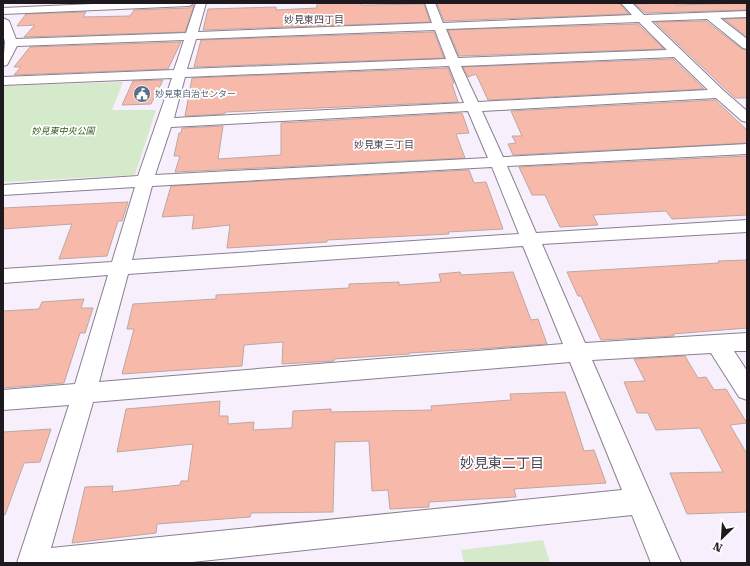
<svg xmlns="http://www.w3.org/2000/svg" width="750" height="566" font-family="'Roboto Serif','Noto Sans JP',serif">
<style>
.green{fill:#d5e9cb}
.building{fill:#f7baaa;stroke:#bda7a1}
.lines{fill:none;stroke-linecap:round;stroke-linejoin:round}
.street-casing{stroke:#8a7f8f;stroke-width:2}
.street{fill:#fff;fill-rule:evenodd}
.labels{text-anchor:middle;stroke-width:3.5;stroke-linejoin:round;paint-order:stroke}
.far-service-label{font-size:9px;fill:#4e5e75;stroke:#fff;text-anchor:start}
.far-park-label{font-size:9px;font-style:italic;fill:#335b1b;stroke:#fff}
.far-neighbourhood-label{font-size:10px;fill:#4e4553;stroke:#fff}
.near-neighbourhood-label{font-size:14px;fill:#4e4553;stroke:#fff}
</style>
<rect width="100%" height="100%" fill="#f8effd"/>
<g class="green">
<path d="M123 82 112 110H156L135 175 3 182V86Z"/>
<path d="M543 540 550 563H464L461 550Z"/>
</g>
<g class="building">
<path d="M317 3H360L361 5H366L424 4 430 22 203 30 208 9 276 7V10L317 8Z"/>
<path d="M442 3H616L620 4 629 14 444 21 437 4Z"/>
<path d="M674 3 676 5 747 3V10L645 13 635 4Z"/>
<path d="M194 5 185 32 24 37 35 25 17 26 26 14 86 12 83 17 130 16 134 10 189 8Z"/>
<path d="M747 18V37L724 19Z"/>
<path d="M706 21 742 49 747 50V98H735L655 22Z"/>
<path d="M638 24 664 49 459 56 448 30Z"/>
<path d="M434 32 444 58 194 67 201 40Z"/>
<path d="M181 42 168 69 14 75 21 67H14L30 47Z"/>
<path d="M673 59 704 89 488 100 476 74 468 77 463 67Z"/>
<path d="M448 68 454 83 452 84 458 102 226 112 224 114 185 116 192 78Z"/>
<path d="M163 80 151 104 122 105 133 81Z"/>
<path d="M715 100 747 130V143L513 155 508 144 516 143 512 136H522L511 111Z"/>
<path d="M462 113 469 133 456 134 465 158 175 172 180 156H174L179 133H181L182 128 223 126 218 159 281 155V123Z"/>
<path d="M747 156V215L672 219 666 211 593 215 598 225 560 227 545 195H532L519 167Z"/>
<path d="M469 170 474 183 486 182 503 229 448 232 449 234 327 240V242L227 248 230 225 192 229 194 215 162 217 171 186Z"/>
<path d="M128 202 122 221H118L107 256 59 259 72 224 3 229V208Z"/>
<path d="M747 260V328L673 334 674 336 601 340 581 296H578L567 272 719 263 718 261Z"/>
<path d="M460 272 461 275 513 272 531 320 538 319 547 344 477 349 409 353V354L334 359V361L282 364 283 342 244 345 242 366 122 374 134 329H127L133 304 216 299V295L349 288V284L399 282V285L441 282 439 274Z"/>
<path d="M84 299 81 308H93L85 333H80L64 383 3 388V311L39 309 42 302Z"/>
<path d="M685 356 698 378 706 377 714 390 726 389 747 423 730 425 747 454V512L687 514 670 473 723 472 700 428 656 430 648 413H637L624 382 645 381 634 359Z"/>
<path d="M565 392 584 451 594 450 606 483 514 489 516 497 429 502V507L390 509 388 490 372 491 369 441 335 442 333 512 251 513 250 517 157 524 156 533 72 543 85 487 113 486 112 492 180 485 181 481H188L193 444 117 452 126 409 220 401 219 416H228V424L254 422 253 430 292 428 293 411 331 409V412L432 410 431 406 511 400 510 394Z"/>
<path d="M51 429 40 462 24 463 5 515H3V432Z"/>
</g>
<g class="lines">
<g class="street-casing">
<g id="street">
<path d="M115 3H194L189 6 3 14V8Z"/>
<path d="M196 3H206L198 32 432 23 425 3H435L443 23 632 15 621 3H632L644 15 747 11V17L720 18 747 39V49L743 48 707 19 651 21 724 91 747 111V122L742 121 716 98 482 111 503 157 747 144V154L507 166 536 233 747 220V232L542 244 585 343 747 333V351H734L747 371V400L739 397 711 353 592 360 681 563H651L632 515 183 563H17L69 405 3 410V390L75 384 108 275 3 283V269L112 262 135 187 3 195V185L138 176 172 78 3 85V77L174 70 184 40 17 46 7 65 3 66 5 42 3 34V18L9 21 16 39 186 33ZM639 22 667 50 458 58 446 29ZM435 30 446 59 187 69 196 39ZM674 57 708 90 478 102 461 66ZM449 66 464 103 174 118 185 77ZM468 111 488 158 155 175 171 127ZM492 167 519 234 132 260 152 186ZM523 246 563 344 99 382 128 274ZM570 362 622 490 51 548 93 402Z"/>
</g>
</g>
<use href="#street" class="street"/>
</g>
<defs>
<g id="civic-disc" transform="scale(0.9)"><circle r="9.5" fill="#5c6f8a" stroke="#fff"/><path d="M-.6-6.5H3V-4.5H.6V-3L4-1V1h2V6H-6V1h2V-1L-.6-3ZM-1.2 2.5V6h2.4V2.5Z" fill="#fff"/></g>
</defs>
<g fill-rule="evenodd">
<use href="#civic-disc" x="142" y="94"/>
</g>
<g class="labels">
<g class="far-service-label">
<text x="155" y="97">妙見東自治センター</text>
</g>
<g class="far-park-label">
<text x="63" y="134">妙見東中央公園</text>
</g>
<g class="far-neighbourhood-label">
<text x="314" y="23">妙見東四丁目</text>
<text x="384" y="148">妙見東三丁目</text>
</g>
<g class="near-neighbourhood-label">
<text x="502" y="468">妙見東二丁目</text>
</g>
</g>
<rect width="750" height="566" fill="none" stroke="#1d191f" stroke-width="8"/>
<g transform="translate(722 538) rotate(205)" stroke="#ffffff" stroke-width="3" paint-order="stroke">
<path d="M0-3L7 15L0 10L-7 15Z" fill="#1d191f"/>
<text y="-6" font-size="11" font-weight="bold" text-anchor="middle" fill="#1d191f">N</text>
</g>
</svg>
